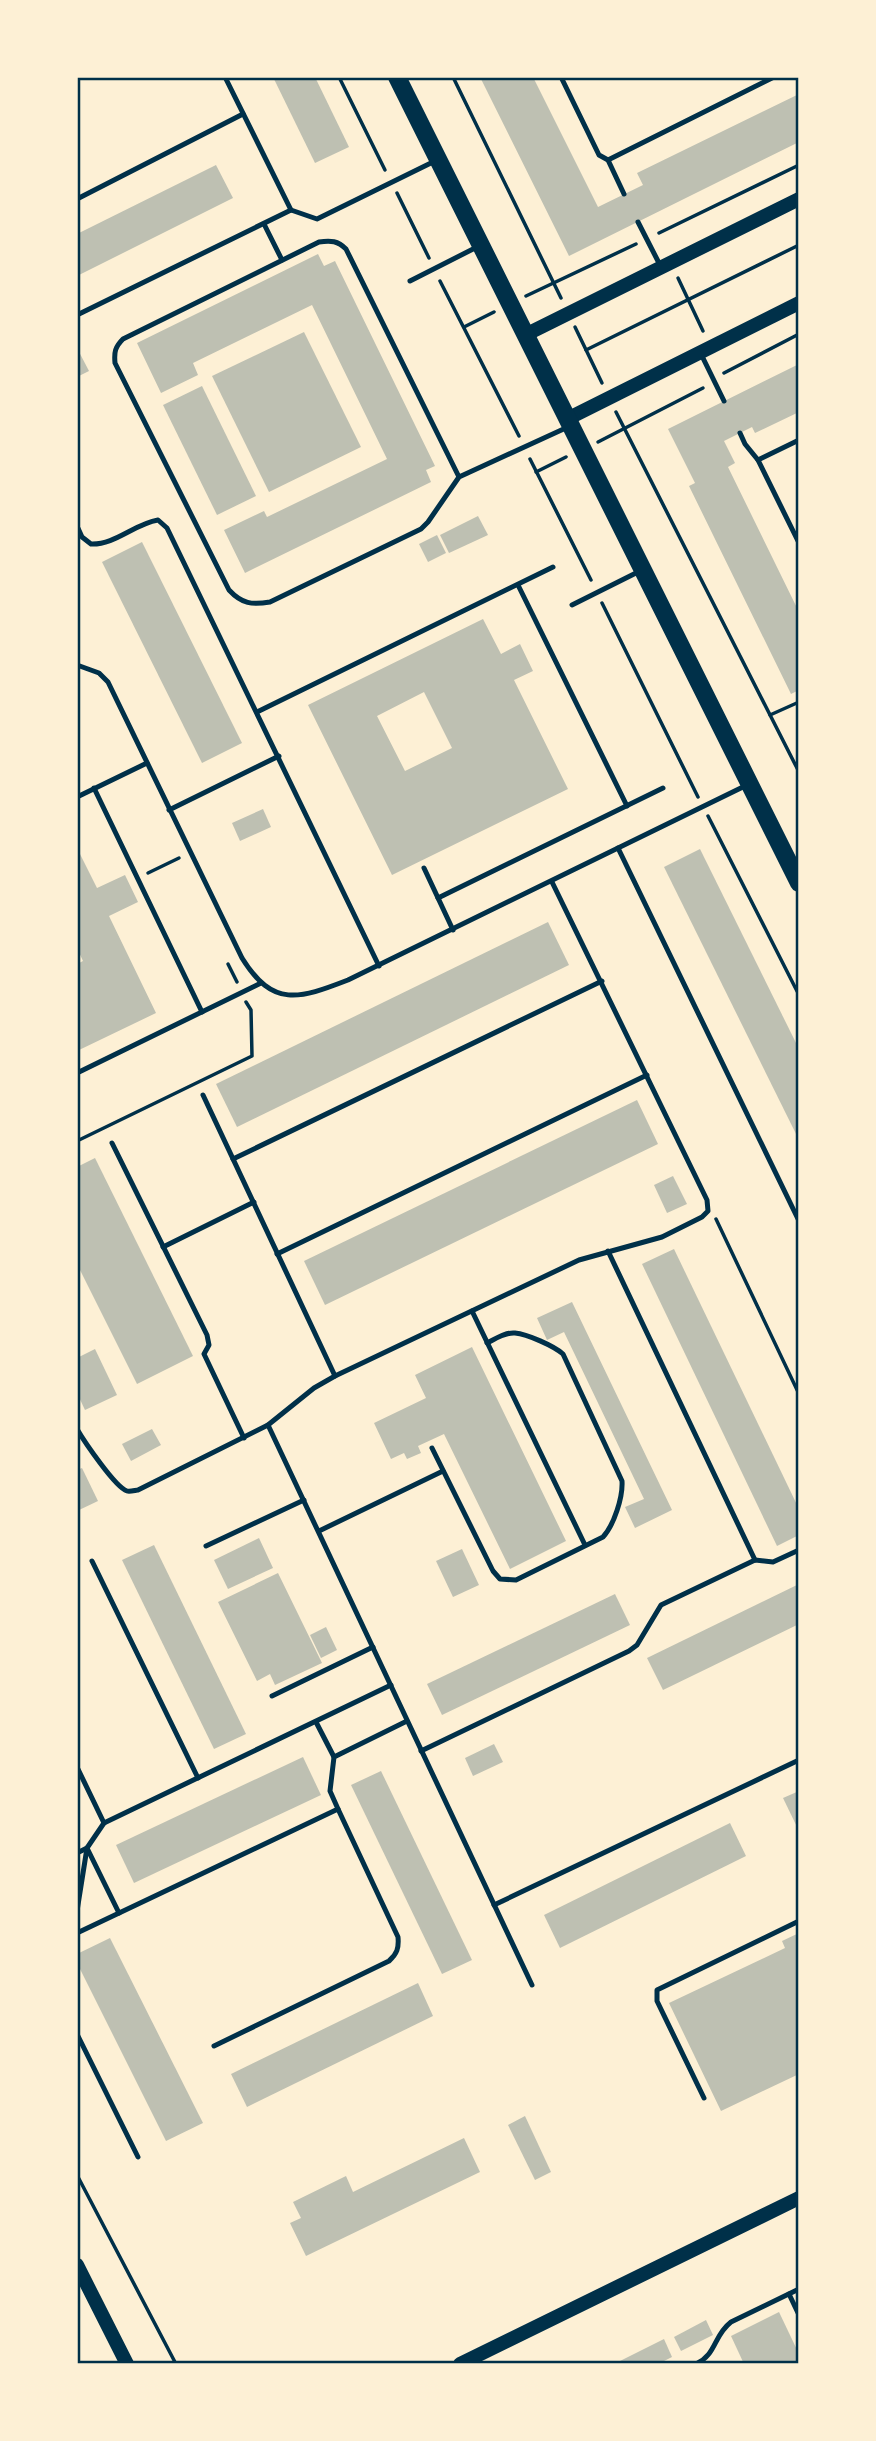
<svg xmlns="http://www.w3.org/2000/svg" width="876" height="2441" font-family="Georgia,serif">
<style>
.building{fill:#bec0b2;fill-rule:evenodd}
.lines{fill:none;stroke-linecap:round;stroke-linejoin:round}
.path{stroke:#003049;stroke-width:3.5}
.service{stroke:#003049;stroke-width:5}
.secondary{stroke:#003049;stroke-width:14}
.primary{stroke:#003049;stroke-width:18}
.neatline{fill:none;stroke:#003049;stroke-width:2.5}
</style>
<rect width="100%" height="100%" fill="#fdf0d5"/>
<g class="building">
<path d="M273 77H315L349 147 315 163Z"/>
<path d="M480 77H533L598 207 643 185 637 173 799 94V142L569 256Z"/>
<path d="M216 165 233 198 77 276V234Z"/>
<path d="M318 254 324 266 335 261 435 466 426 470 431 482 245 573 224 530 264 511 267 517 387 459 312 305 193 363 198 375 161 393 137 343Z"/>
<path d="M304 332 361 447 269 492 212 376Z"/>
<path d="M77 348 89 371 77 377Z"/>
<path d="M799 364V412L755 433 752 427 724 441 735 463 728 467 799 612V690L791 694 689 486 695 483 668 429Z"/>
<path d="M202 386 256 496 217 515 163 405Z"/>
<path d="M478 516 488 535 449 553 440 535Z"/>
<path d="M437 535 446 553 428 562 419 544Z"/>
<path d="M142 542 242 743 202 763 102 562Z"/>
<path d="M483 619 501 654 520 644 533 671 514 680 568 789 392 875 308 705ZM424 692 452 748 405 771 377 716Z"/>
<path d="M263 809 271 827 240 841 232 823Z"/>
<path d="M77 848 97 888 125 875 138 902 109 916 156 1013 77 1051V964L83 961 77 948Z"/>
<path d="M700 849 799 1049V1140L664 867Z"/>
<path d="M548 922 569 965 237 1127 216 1084Z"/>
<path d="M637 1100 658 1144 325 1305 304 1261Z"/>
<path d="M95 1158 193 1356 137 1384 77 1264V1167Z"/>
<path d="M673 1176 687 1204 667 1213 654 1185Z"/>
<path d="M674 1249 799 1509V1535L777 1546 642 1264Z"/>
<path d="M572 1302 672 1510 635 1528 625 1507 644 1499 564 1332 547 1340 537 1318Z"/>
<path d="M472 1347 566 1541 510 1569 444 1434 418 1446 421 1453 407 1459 404 1453 391 1459 374 1423 426 1398 415 1375Z"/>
<path d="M95 1349 117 1395 85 1410 77 1393V1358Z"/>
<path d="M152 1429 161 1445 131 1461 122 1444Z"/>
<path d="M82 1468 98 1501 77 1511V1470Z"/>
<path d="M259 1538 273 1568 228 1589 214 1560Z"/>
<path d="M154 1545 246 1734 214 1749 122 1560Z"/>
<path d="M462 1549 479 1585 453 1597 436 1561Z"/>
<path d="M278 1573 322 1663 275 1685 270 1674 257 1681 218 1602Z"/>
<path d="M799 1584V1624L663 1690 647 1658Z"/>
<path d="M615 1594 630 1625 442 1715 427 1684Z"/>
<path d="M326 1627 337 1650 321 1658 310 1635Z"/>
<path d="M494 1744 503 1762 473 1776 465 1758Z"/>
<path d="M303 1757 321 1795 134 1883 116 1845Z"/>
<path d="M381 1771 472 1960 442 1974 351 1785Z"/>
<path d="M799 1791V1831L783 1798Z"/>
<path d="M730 1823 746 1856 560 1948 544 1915Z"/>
<path d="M799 1933V2074L721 2111 669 2003 785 1948 782 1941Z"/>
<path d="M110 1938 203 2123 166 2141 77 1963V1954Z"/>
<path d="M418 1983 433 2016 247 2107 231 2074Z"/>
<path d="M525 2116 551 2172 535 2180 508 2125Z"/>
<path d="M464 2138 480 2172 306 2256 290 2223 301 2218 293 2202 346 2176 353 2192Z"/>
<path d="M779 2312 799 2354V2364H744L731 2336Z"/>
<path d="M706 2320 713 2335 681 2351 674 2337Z"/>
<path d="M664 2339 672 2357 658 2364H614Z"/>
</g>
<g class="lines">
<g class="path">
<path d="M339 77 385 170"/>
<path d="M453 77 561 298"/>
<path d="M397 193 429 258"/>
<path d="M659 233 799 165"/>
<path d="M678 278 703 331"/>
<path d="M440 281 519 436"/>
<path d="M526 296 636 244"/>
<path d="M464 327 494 312"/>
<path d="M575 327 602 383"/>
<path d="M586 350 799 245"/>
<path d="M724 373 799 334"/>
<path d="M616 412 799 772"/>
<path d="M598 442 703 388"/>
<path d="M530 459 591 580"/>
<path d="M536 472 566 457"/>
<path d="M602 603 698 797"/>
<path d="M770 715 799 702"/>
<path d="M708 816 799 995"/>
<path d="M148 873 179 858"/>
<path d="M228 964 237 982"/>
<path d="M77 1141 252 1056 251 1010 246 1002"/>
<path d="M716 1219 799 1394"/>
<path d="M77 2175 176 2364"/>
</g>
<g class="service">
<path d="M225 77 291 210"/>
<path d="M561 77 599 155 608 160 624 194"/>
<path d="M608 160 774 77"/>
<path d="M77 199 243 114"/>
<path d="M638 222 661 267"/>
<path d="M264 224 282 260"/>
<path d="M410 281 479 246"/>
<path d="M77 315 291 210 317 219 435 161"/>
<path d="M701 354 724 401"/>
<path d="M740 433 745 444 758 460"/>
<path d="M799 440 758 460 799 543"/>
<path d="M459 477 346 249C338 241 331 240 319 242L123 339C115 347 114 352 115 363L229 590C242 604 252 605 270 602L421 529 428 522 459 477 568 427"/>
<path d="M77 526 82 537 91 544C115 545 134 524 158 520L167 528 379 966"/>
<path d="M518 585 627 806"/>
<path d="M572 605 640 571"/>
<path d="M77 665 99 673 108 682 242 958C273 1008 299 999 348 980L747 785"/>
<path d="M257 712 553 567"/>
<path d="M94 788 202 1012"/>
<path d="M77 797 147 763"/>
<path d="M169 810 279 756"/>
<path d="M618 848 799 1221"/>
<path d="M424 868 453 930"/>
<path d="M438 898 663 788"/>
<path d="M77 1073 261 983"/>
<path d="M203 1095 335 1376"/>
<path d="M112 1143 207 1335 209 1345 204 1354 244 1438"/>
<path d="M233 1159 602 981"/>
<path d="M163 1247 254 1202"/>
<path d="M608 1251 755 1560"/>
<path d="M277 1254 647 1075"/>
<path d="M472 1311 585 1545"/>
<path d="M268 1425 532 1985"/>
<path d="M77 1429C84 1441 115 1487 127 1491 130 1492 136 1490 138 1490L268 1425 314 1388 335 1376 579 1260 662 1237 702 1217 708 1211 707 1200 552 882"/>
<path d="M432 1448 493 1571 500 1579 516 1580 603 1537C614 1525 623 1497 622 1481L563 1354C554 1346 527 1334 515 1333 505 1332 495 1339 487 1343"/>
<path d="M319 1531 443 1471"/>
<path d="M206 1546 304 1500"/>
<path d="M92 1561 198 1778"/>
<path d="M272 1696 373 1647"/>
<path d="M316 1722 334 1757"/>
<path d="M421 1751 629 1651 637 1645 661 1605 755 1560 773 1562 799 1550"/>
<path d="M77 1767 104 1823"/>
<path d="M77 1853 87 1848 119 1913"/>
<path d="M494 1905 799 1760"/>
<path d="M77 1911 87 1848 104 1823 391 1685"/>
<path d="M77 1933 338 1809 330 1791 334 1757 407 1721"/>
<path d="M77 2034 138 2157"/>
<path d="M214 2046 389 1961C397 1954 399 1948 398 1937L338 1809"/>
<path d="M704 2098 657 2001V1990L799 1921"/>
<path d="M789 2294 799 2315"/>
<path d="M696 2364C717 2354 713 2336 731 2322L799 2289"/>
</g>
<g class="secondary">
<path d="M525 335 799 199"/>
<path d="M567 419 799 303"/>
<path d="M77 2265 127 2364"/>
<path d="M460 2364 799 2198"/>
</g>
<path class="primary" d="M397 77 799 883"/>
</g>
<rect width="876" height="2441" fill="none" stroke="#fdf0d5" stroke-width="158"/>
<rect x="79" y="79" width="718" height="2283" class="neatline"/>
</svg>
